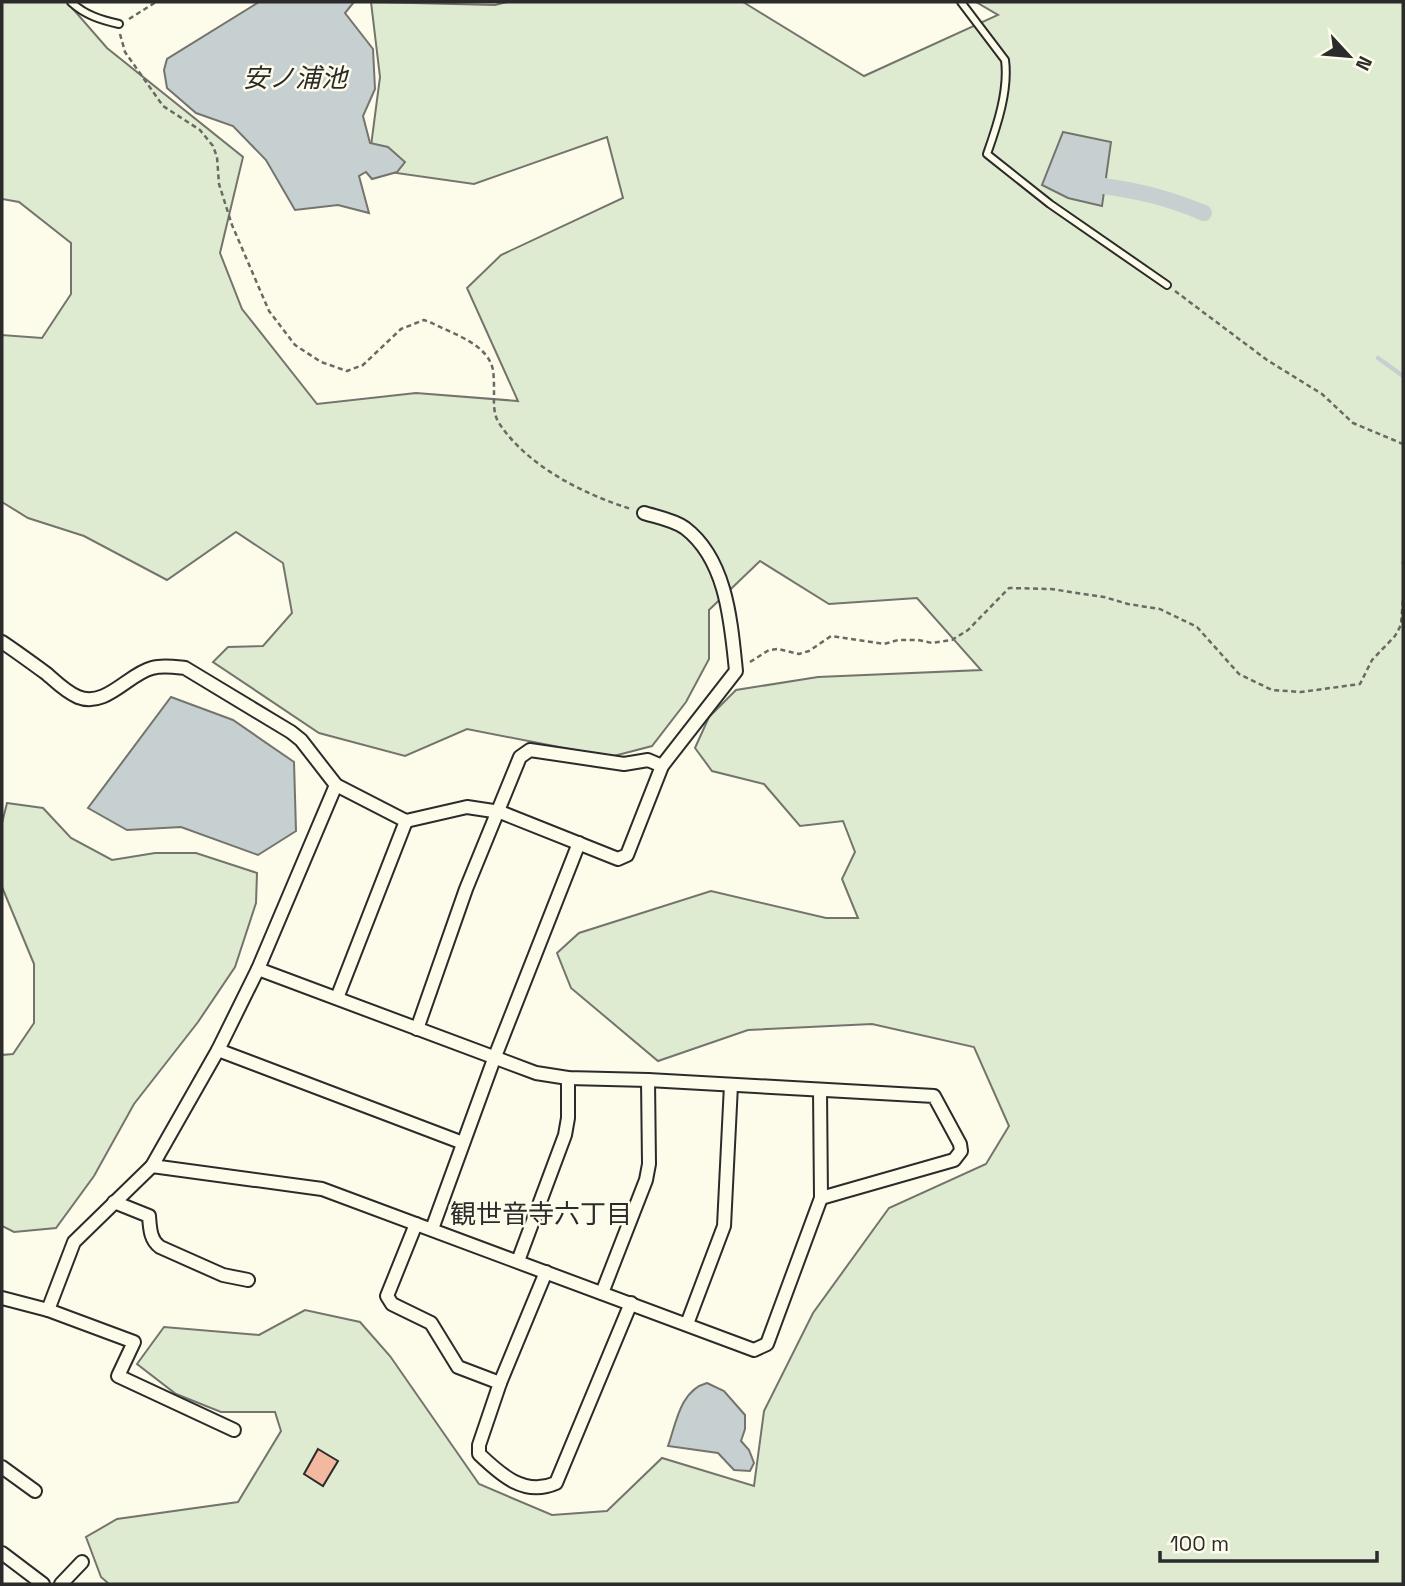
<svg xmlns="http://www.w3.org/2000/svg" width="1405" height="1586" font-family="'Space Grotesk','Noto Sans JP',sans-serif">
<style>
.green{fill:#deebd1;stroke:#74746e;stroke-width:2}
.water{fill:#c7d0d0;stroke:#74746e;stroke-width:2}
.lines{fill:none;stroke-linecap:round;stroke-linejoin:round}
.stream{stroke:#c7d0d0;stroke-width:4.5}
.canal{stroke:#c7d0d0;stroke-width:16}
.building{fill:#f2b8a0;stroke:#2b2b2b;stroke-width:2}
.lane-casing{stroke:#2b2b2b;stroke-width:10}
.street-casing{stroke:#2b2b2b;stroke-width:16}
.path{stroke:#6a6964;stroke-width:2.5;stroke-dasharray:5 3.5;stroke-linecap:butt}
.lane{stroke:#fdfbea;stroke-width:6}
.street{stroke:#fdfbea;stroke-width:12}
.labels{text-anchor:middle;stroke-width:5;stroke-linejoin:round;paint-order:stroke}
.water-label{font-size:26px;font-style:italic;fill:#2b2b2b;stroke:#fdfbea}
.neighbourhood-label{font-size:26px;fill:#2b2b2b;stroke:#fdfbea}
</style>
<rect width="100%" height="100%" fill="#fdfbea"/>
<g class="green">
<path d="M2 2H67L107 48 243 157 220 253 242 309 317 404 416 393 518 401 467 288 501 255 623 198 607 137 474 184 368 169 380 77 371 2 495 5 507 2H743L864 76 998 15 976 2H1403V1584H109L101 1577 86 1537 117 1519 238 1502 281 1431 275 1412H221L176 1394 137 1364 164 1327 259 1335 305 1310 360 1322 390 1356 479 1484 552 1515 607 1511 662 1458 754 1486 764 1411 813 1313 889 1208 986 1164 1009 1126 974 1047 872 1024 748 1030 658 1061 571 988 557 953 579 933 711 891 826 918H858L842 879 855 852 843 821 800 826 764 784 712 771 695 748 709 717 736 690 818 677 981 670 917 598 829 604 760 561 709 610V659L686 702 652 746 610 757 467 729 405 756 319 733 213 662 228 647 263 646 292 613 283 563 236 532 167 580 84 536 28 518 2 502V335L42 338 71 294V243L19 202 2 199Z"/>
<path d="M7 803 43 808 71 838 112 860 155 853H196L257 873 256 903 235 967 198 1022 134 1104 94 1176 56 1228 14 1232 2 1226V1055L13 1054 34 1023V964L2 887V823Z"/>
</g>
<g class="water">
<path d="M259 2H354L345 13 373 49 375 89 363 116 370 143 388 147 405 162 397 172 372 179 366 172 359 176 369 213 338 205 295 210 266 160 233 126 196 113 167 88 164 70 167 59Z"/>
<path d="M1063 132 1111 142 1102 206 1068 198 1042 185Z"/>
<path d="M171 697 233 720 294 762 296 831 258 855 181 827 127 830 88 808Z"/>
<path d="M707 1383 724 1391 745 1415V1429L741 1441 749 1450 754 1463 750 1471 734 1470 718 1453 668 1446C676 1424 680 1390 707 1383Z"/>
</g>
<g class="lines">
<path class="stream" d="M1378 358 1403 376"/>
<path class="canal" d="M1104 186C1143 192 1168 198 1204 213"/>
</g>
<path class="building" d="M318 1449 338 1461 323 1486 304 1474Z"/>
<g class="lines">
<g class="lane-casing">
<g id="lane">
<path d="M71 2C85 15 101 20 119 24"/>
<path d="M961 2 1005 60C1009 90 997 126 987 154L1050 204 1167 285"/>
</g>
</g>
<g class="street-casing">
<g id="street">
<path d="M2 642C17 652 32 663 47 674 56 682 66 692 78 697 106 708 128 674 152 668 163 665 175 667 185 668L291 732 301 740 336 785 406 821 467 807 500 812 618 859 627 855 662 766 736 671C731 623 727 560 685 528 674 520 657 517 644 513"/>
<path d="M258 969 536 1073 568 1078 648 1080 934 1096 960 1144 961 1151 954 1160 821 1198"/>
<path d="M337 998 406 821"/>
<path d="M417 1029 466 889 520 757 530 750 624 764 648 760 662 766"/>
<path d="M218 1050 463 1143"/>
<path d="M152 1166 322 1189 754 1350 767 1344 821 1198 820 1090"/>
<path d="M114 1202 149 1216C150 1228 150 1240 160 1247L223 1275 248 1280"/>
<path d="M416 1224 387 1296 392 1304 431 1323 458 1367 500 1383"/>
<path d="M432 1229 494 1059 579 843"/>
<path d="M518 1261 565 1135 568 1118V1078"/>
<path d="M546 1272 500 1383 479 1445V1454C500 1474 524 1497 556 1483L631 1303"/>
<path d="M602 1293 646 1180 649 1164 648 1080"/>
<path d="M2 1298 48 1310 74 1242 152 1166 218 1050 258 969 336 785"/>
<path d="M48 1310 134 1342 118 1376 234 1430"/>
<path d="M687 1324 724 1226 731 1085"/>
<path d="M2 1467 35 1491"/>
<path d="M2 1553 43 1584"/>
<path d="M61 1584 82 1562"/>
</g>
</g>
<g class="path">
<path d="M129 19 156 2"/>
<path d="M120 34 125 52 163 106 200 130 213 146 217 157 219 184 232 225 269 311 295 345 321 362 347 371 363 365 401 329 424 320 432 323C453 334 488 344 493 370 494 377 494 385 494 392 494 402 493 414 499 423 527 466 583 494 631 509"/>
<path d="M1175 291 1267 360 1322 394 1353 423 1403 444"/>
<path d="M1402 562 1403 563"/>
<path d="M750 662 769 650 778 649 799 654 809 651 831 636 884 644 898 640H918L932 643 952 640 968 630 1009 588 1051 589 1104 597 1128 604 1160 609 1197 627 1239 674 1272 690 1301 692 1360 684 1372 660 1395 636 1401 625 1403 598"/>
</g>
<use href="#lane" class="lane"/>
<use href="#street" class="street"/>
</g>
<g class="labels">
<g class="water-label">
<text x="295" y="87">安ノ浦池</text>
</g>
<g class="neighbourhood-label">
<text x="541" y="1223">観世音寺六丁目</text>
</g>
</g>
<rect width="1405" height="1586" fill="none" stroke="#2b2b2b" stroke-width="7"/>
<g transform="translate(1349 56) rotate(116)" stroke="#fdfbea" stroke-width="5" paint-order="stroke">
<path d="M0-5L12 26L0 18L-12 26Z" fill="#2b2b2b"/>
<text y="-10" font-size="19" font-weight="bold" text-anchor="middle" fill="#2b2b2b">N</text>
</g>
<path d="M1160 1551v10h217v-10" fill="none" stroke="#2b2b2b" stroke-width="3.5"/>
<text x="1170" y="1551" font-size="21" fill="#2b2b2b" stroke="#fdfbea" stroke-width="5" paint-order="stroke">100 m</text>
</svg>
